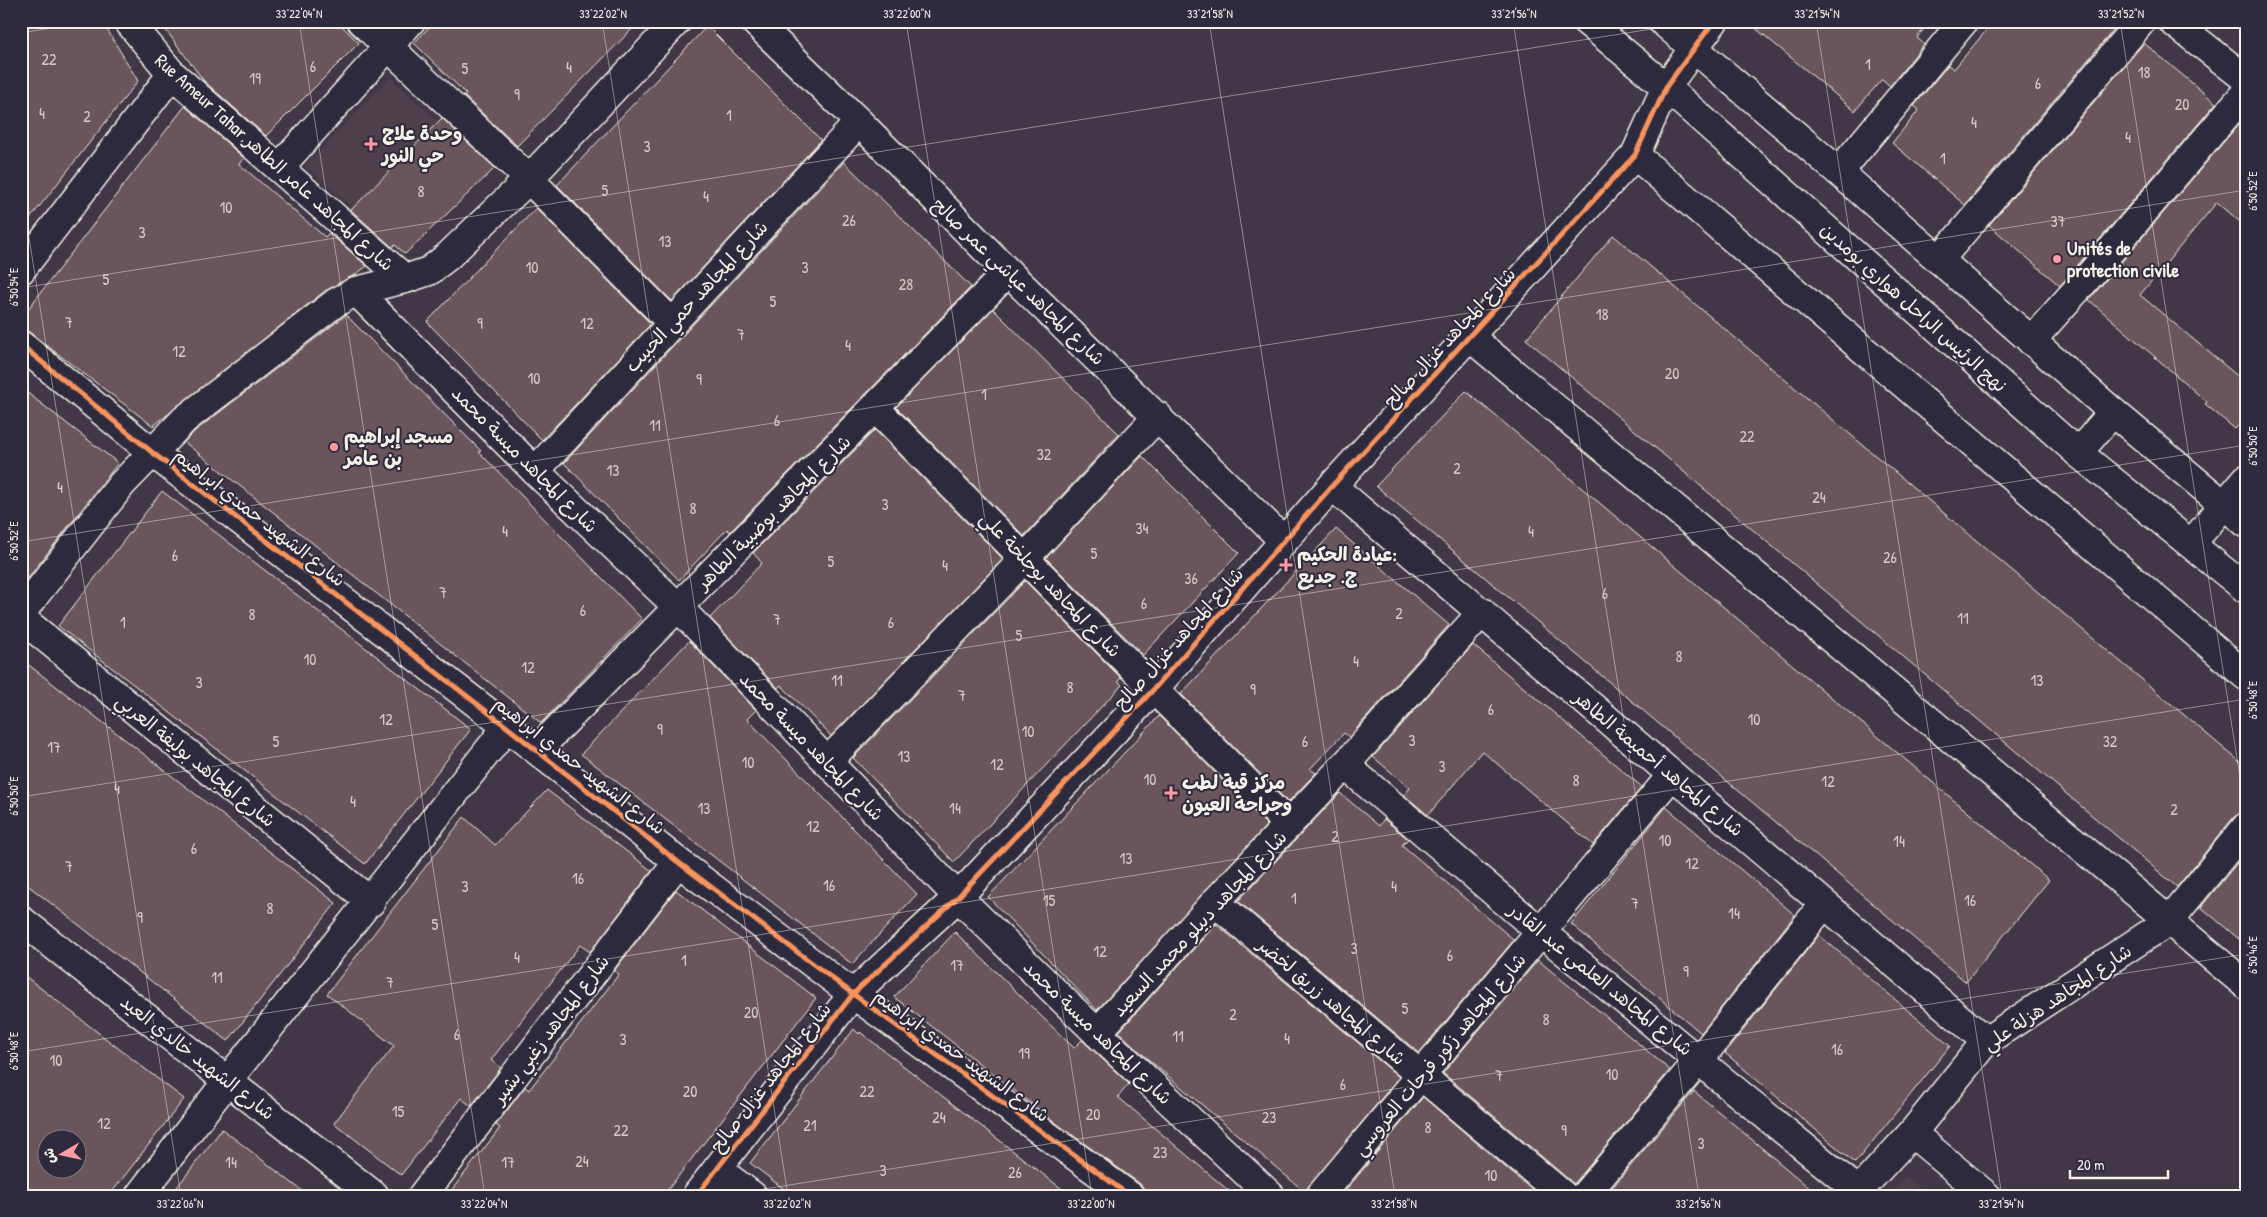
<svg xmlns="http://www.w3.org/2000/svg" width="2267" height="1217" font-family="'Patrick Hand','Playpen Sans Arabic',sans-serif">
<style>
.built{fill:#4e404c}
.building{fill:#6b555b;stroke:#f4f1e8;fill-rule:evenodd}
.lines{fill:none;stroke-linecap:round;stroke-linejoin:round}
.street-casing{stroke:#f4f1e8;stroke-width:31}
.secondary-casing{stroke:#f4f1e8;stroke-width:31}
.primary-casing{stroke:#f4f1e8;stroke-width:31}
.street{stroke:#2f2a3d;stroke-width:28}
.secondary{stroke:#2f2a3d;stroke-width:28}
.primary{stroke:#2f2a3d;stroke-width:28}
.cycleway-casing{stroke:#2f2a3d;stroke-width:8}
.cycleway{stroke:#f8935d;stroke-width:5}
.ticks{fill:none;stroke:#f4f1e8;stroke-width:1;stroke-opacity:0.45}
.poi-dot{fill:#ff9aa2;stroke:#2f2a3d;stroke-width:2}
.labels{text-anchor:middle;stroke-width:4;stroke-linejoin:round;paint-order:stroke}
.number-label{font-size:16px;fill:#d2cac5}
.poi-label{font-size:19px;font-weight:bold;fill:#f4f1e8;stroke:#2f2a3d;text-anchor:start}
.street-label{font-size:19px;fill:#f4f1e8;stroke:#2f2a3d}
.neatline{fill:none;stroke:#f4f1e8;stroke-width:2}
.ticks-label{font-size:12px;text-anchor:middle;fill:#f4f1e8}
</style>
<rect width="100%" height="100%" fill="#413746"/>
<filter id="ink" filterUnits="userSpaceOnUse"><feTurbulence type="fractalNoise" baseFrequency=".02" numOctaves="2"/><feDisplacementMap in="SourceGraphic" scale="10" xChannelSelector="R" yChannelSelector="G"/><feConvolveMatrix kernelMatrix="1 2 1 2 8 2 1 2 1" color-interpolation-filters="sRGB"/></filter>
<g filter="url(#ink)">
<g class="built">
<path d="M390 77 438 122 353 208 305 166Z"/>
<path d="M1905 1176 1929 1196H1888Z"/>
</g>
<g class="building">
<path d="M21 21H102L138 81 21 230Z"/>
<path d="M159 21H337L359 43 266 136 204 81Z"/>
<path d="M435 21H640L517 146 464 96 466 94 414 43Z"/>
<path d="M1747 21H1930L1917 38 1924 44 1890 86 1882 79 1855 111Z"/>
<path d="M1994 21 2120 22 1965 205 1892 143 1919 110 1914 106 1948 65 1954 69Z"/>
<path d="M707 26 821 140 672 301 557 185Z"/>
<path d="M2144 43 2216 103 2060 286 1989 225Z"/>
<path d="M185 106 244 158 239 164 325 237 329 233 367 266 355 275 325 291 153 426 21 326V318Z"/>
<path d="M442 118 495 168 405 254 395 245 392 247 351 210Z"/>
<path d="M2239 124 2246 129V227L2217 202 2140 295 2246 383V417L2235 429 2205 404 2207 402 2089 300Z"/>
<path d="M844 162 971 287 730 532 727 529 679 580 564 463Z"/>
<path d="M536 208 651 324 542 440 427 322Z"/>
<path d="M1613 235 2246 767V812L2234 817 2177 887 1526 339Z"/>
<path d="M993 309 1119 434 1024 536 896 407Z"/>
<path d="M346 315 481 451 479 452 642 619 541 723 184 442 195 431Z"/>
<path d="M21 388 118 463 21 587Z"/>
<path d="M1466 391 2049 880 1966 982 1376 486Z"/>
<path d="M875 430 1003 559 831 736 781 685 778 688 710 618 762 563 753 553Z"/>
<path d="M1142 456 1239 553 1143 655 1046 558Z"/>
<path d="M162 491 471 729 365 864 58 626Z"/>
<path d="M1336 529 1449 625 1349 737 1344 733 1310 769 1316 773 1288 802 1181 694Z"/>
<path d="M1025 581 1121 678 1118 681 1122 685 954 862 853 758Z"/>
<path d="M689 641 756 710 747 719 917 894 852 964 581 754Z"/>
<path d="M1473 645 1642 787 1593 845 1482 751 1428 815 1404 795 1410 788 1373 757Z"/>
<path d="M21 659 336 903 228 1041 21 880Z"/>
<path d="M1159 716 1267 825 1097 1010 988 897Z"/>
<path d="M547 790 652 871 590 952 580 945 491 1060 501 1068 471 1106 461 1098 401 1175 334 1123 394 1046 327 994 464 817 495 845Z"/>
<path d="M1340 793 1379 826 1384 819 1408 839 1402 845 1514 940 1419 1053 1238 901Z"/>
<path d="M1666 807 1795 915 1701 1033 1571 924Z"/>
<path d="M2246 852V945L2201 907Z"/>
<path d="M676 890 816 998 663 1196H447L500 1128 496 1125 525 1087 529 1090 619 974 614 971Z"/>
<path d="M1216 924 1399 1077 1305 1192 1149 1060 1119 1032Z"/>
<path d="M955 932 1074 1048 1082 1040 1129 1084 1118 1097 1235 1196H1151L1139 1183 1060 1126 894 997Z"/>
<path d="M1819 935 1950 1046 1855 1163 1725 1053Z"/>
<path d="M1538 960 1670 1070 1574 1184 1443 1073Z"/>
<path d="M21 973 184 1099 109 1196H31L21 1188ZM48 1140H78V1170H48Z"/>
<path d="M854 1029 859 1034 860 1032 1071 1196H793L750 1163Z"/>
<path d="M1694 1091 1819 1196H1605Z"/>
<path d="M1423 1097 1539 1196H1341Z"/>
<path d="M222 1129 309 1196H170Z"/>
</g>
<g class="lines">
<g class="street-casing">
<g id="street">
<path d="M128 21 172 74 405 279"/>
<path d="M361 21 529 179 671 322"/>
<path d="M2172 21 2246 79"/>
<path d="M1694 48 1714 21"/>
<path d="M1635 155 2246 676"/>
<path d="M279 168 411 21"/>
<path d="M1839 172 1964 21"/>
<path d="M1939 260 2142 21"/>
<path d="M21 270 172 74"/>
<path d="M356 291 535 471 679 608 958 897 1097 1033 1271 1196"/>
<path d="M1470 337 2246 985"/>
<path d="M2031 341 2083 283 2246 92"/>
<path d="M21 345 153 453 507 727 678 862 853 994 1130 1196"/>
<path d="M875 408 1289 825"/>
<path d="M535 471 859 122"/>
<path d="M1332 486 1986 1041"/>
<path d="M2191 544 2246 479"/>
<path d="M21 618 371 902"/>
<path d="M537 750 1008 272"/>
<path d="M827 762 1025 558 1158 416"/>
<path d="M1345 765 1541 932 1858 1191"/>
<path d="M1215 902 1564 1196"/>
<path d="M1097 1033 1215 902 1345 765 1482 612"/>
<path d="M1912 1133 1987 1196"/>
<path d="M717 1169 753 1196"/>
<path d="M139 1196 228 1080 507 727"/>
<path d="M422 1196 678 862"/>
<path d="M1320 1196 1672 775"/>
<path d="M1584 1196 1699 1060 1824 904"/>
<path d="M1854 1196 1912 1133 1986 1041 2169 921 2246 827"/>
</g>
</g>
<g class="secondary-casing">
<g id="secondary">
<path d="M754 21 859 122 1008 272 1284 541"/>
<path d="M21 613 122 484 185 419 335 303 356 291 405 279 429 271 447 257 529 179 677 21"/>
<path d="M21 920 375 1196"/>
<path d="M696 1196 853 994 958 897 1153 690 1332 486 1635 155 1666 87 1694 48"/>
</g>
</g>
<g class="primary-casing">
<g id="primary">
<path d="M1586 21 1666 87 2078 453 2246 589"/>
<path d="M1662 21 1839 172 2113 412 2246 523"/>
<path d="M2078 453 2113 412"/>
</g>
</g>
<use href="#street" class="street"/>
<use href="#secondary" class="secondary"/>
<use href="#primary" class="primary"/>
<g class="cycleway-casing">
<g id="cycleway">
<path d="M21 345 153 453 507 727 678 862 853 994 1130 1196"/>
<path d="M696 1196 853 994 958 897 1153 690 1332 486 1635 155 1666 87 1714 21"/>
</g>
</g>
<use href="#cycleway" class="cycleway"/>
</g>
</g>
<path class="ticks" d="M299 21 485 1196M602 21 788 1196M906 21 1092 1196M1209 21 1395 1196M1513 21 1699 1196M1816 21 2002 1196M2120 21 2246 815M21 33 94 21M21 187 181 1196M21 288 1702 21M21 542 2246 190M21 797 2246 445M21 1052 2246 699M720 1196 2246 954"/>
<g class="poi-dot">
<path d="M368.5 136.5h5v5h5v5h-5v5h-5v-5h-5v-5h5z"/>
<circle cx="2057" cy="259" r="5"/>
<circle cx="334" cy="447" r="5"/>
<path d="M1283.5 557.5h5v5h5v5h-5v5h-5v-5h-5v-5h5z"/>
<path d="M1168.5 785.5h5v5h5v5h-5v5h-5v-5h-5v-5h5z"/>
</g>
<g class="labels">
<g class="number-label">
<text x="49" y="65">22</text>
<text x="1868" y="70">1</text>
<text x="313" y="72">6</text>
<text x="569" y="73">4</text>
<text x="465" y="74">5</text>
<text x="2144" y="78">18</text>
<text x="255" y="84">19</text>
<text x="2038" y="89">6</text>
<text x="517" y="100">9</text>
<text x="2182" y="110">20</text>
<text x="42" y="119">4</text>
<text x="729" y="121">1</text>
<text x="87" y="122">2</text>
<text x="1974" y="128">4</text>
<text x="2128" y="143">4</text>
<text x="647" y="152">3</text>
<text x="1943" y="164">1</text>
<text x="605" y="196">5</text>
<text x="421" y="197">8</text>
<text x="706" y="202">4</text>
<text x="226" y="213">10</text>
<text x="849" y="226">26</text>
<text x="2058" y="227">37</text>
<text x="142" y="238">3</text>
<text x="665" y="247">13</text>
<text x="532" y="273">10</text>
<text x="805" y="273">3</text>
<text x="106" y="285">5</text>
<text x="906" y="290">28</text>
<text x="773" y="307">5</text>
<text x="1602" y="320">18</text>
<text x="69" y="328">7</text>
<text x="480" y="329">9</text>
<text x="587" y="329">12</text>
<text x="741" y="340">7</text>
<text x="848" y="351">4</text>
<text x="179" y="357">12</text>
<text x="1672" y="379">20</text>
<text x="534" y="384">10</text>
<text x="699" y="385">9</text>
<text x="984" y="400">1</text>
<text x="777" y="426">6</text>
<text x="655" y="431">11</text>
<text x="1747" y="442">22</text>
<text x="1044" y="460">32</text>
<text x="1457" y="474">2</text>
<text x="613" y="476">13</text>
<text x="60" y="493">4</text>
<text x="1819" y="503">24</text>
<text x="885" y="510">3</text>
<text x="693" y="514">8</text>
<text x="1142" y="534">34</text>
<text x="505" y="537">4</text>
<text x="1531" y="537">4</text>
<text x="1094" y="559">5</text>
<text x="175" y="561">6</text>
<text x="1890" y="563">26</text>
<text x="831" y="567">5</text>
<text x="945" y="571">4</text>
<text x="1191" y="584">36</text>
<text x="443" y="598">7</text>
<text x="1605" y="599">6</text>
<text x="1144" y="609">6</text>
<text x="583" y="616">6</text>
<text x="1399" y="619">2</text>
<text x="252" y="620">8</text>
<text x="1963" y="624">11</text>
<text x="777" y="625">7</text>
<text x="123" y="628">1</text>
<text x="891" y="628">6</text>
<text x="1019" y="641">5</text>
<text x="1679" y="662">8</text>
<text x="310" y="665">10</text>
<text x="1356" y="667">4</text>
<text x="528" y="673">12</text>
<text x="837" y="686">11</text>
<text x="2037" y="686">13</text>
<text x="199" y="688">3</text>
<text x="1070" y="693">8</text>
<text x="1253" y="695">9</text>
<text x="962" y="701">7</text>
<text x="1491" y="715">6</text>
<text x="386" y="725">12</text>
<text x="1754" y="725">10</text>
<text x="660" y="735">9</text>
<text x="1028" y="737">10</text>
<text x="1412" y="746">3</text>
<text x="276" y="747">5</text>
<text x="1305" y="747">6</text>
<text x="2110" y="747">32</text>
<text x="54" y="753">17</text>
<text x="904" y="762">13</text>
<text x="748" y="768">10</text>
<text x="997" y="770">12</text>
<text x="1442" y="772">3</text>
<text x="1150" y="785">10</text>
<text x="1576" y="786">8</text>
<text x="1828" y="787">12</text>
<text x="117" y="794">4</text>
<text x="353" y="807">4</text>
<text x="704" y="814">13</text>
<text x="955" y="814">14</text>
<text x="2174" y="815">2</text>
<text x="813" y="832">12</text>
<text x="1335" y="842">2</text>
<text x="1665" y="846">10</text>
<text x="1899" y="847">14</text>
<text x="194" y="854">6</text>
<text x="1126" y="864">13</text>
<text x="1692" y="869">12</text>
<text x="69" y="872">7</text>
<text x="578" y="884">16</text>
<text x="829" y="891">16</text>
<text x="465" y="892">3</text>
<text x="1394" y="892">4</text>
<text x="1294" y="904">1</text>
<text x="1049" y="906">15</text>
<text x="1970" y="906">16</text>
<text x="1635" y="909">7</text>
<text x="270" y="914">8</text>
<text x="1734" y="919">14</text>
<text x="140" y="923">9</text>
<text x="435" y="930">5</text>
<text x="1354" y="954">3</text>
<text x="1100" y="957">12</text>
<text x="1450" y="961">6</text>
<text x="517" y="963">4</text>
<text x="684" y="966">1</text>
<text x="957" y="971">17</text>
<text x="1686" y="977">9</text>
<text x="217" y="983">11</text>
<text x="390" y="988">7</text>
<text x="1405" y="1014">5</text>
<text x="751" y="1018">20</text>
<text x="1233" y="1020">2</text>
<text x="1546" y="1025">8</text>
<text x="457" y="1040">6</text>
<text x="1178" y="1042">11</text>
<text x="1287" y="1044">4</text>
<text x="623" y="1045">3</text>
<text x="1837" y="1055">16</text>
<text x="1024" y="1059">19</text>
<text x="56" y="1066">10</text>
<text x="1612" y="1080">10</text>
<text x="1499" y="1081">7</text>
<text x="1343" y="1090">6</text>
<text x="690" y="1097">20</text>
<text x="867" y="1097">22</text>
<text x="398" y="1117">15</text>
<text x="1093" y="1120">20</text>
<text x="939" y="1123">24</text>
<text x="1269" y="1123">23</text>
<text x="104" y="1129">12</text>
<text x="810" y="1131">21</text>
<text x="1428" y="1133">8</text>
<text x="621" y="1136">22</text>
<text x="1564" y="1136">9</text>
<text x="1701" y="1149">3</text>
<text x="1160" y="1158">23</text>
<text x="582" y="1167">24</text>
<text x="231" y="1168">14</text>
<text x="508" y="1168">17</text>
<text x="883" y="1176">3</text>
<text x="1015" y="1178">26</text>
<text x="1491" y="1181">10</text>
</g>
<g class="poi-label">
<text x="382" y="140">وحدة علاج<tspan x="382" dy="22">حي النور</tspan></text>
<text x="2067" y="255">Unités de<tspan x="2067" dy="22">protection civile</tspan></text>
<text x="344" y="443">مسجد إبراهيم<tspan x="344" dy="22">بن عامر</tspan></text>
<text x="1297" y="561">عيادة الحكيم:<tspan x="1297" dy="22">ج. جديع</tspan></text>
<text x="1182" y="789">مركز قية لطب<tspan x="1182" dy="22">وجراحة العيون</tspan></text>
</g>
<g class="street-label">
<text transform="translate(275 162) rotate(42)" y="7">Rue Ameur Tahar,شارع المجاهد عامر الطاهر</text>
<text transform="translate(1019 281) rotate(44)" y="7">شارع المجاهد عياشي عمر صالح</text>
<text transform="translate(696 296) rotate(-47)" y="7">شارع المجاهد حمي الحبيب</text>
<text transform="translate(1914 307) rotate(42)" y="7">نهج الرئيس الراحل هواري بومدين</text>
<text transform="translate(1449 337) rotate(-47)" y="7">شارع المجاهد غزال صالح</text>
<text transform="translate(525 459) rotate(45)" y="7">شارع المجاهد ميسة محمد</text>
<text transform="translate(773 512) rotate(-45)" y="7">شارع المجاهد بوضبية الطاهر</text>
<text transform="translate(260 517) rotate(38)" y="7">شارع الشهيد حمدي ابراهيم</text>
<text transform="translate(1051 584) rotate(46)" y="7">شارع المجاهد بوجلخة علي</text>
<text transform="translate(1178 638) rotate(-48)" y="7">شارع المجاهد غزال صالح</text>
<text transform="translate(812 746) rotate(46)" y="7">شارع المجاهد ميسة محمد</text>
<text transform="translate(196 760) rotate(39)" y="7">شارع المجاهد بوليفة العربي</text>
<text transform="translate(1659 763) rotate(40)" y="7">شارع المجاهد أحميمة الطاهر</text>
<text transform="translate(580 765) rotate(38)" y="7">شارع الشهيد حمدي ابراهيم</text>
<text transform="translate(1199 923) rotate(-47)" y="7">شارع المجاهد دبيلو محمد السعيد</text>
<text transform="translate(1601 979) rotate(39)" y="7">شارع المجاهد العلمي عبد القادر</text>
<text transform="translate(2057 997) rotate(-34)" y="7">شارع المجاهد هزلة علي</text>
<text transform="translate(1332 1001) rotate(40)" y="7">شارع المجاهد زريق لخضر</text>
<text transform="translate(550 1029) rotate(-53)" y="7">شارع المجاهد زغبي بشير</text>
<text transform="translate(1098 1032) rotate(44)" y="7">شارع المجاهد ميسة محمد</text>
<text transform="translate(1439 1054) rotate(-50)" y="7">شارع المجاهد زكور فرحات العروسي</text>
<text transform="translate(962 1055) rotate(36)" y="7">شارع الشهيد حمدي ابراهيم</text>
<text transform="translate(198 1057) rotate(38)" y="7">شارع الشهيد خالدي العيد</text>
<text transform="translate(770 1077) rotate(-52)" y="7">شارع المجاهد غزال صالح</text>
</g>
</g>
<rect width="2267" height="1217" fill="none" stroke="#2f2a3d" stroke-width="55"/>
<g transform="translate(62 1154) rotate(261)"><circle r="24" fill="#2f2a3d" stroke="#7e7a81"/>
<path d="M0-4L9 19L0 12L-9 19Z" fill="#ff9aa2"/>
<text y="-8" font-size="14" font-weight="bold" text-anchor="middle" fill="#f4f1e8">ش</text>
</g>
<path d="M2070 1170v8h98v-8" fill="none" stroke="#f4f1e8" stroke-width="2.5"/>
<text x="2077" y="1170" font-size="15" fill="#f4f1e8" stroke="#2f2a3d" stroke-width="4" paint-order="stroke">20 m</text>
<rect x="28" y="28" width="2212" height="1162" class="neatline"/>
<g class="ticks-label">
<text x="299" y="18">33°22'04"N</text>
<text x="603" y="18">33°22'02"N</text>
<text x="907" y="18">33°22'00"N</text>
<text x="1210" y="18">33°21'58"N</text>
<text x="1514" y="18">33°21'56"N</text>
<text x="1817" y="18">33°21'54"N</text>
<text x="2121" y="18">33°21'52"N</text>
<text transform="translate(2253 191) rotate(-90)" y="4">6°50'52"E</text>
<text transform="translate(14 287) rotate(-90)" y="4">6°50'54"E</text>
<text transform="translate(2253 446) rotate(-90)" y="4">6°50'50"E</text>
<text transform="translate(14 541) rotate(-90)" y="4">6°50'52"E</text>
<text transform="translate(2253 700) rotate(-90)" y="4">6°50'48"E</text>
<text transform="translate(14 796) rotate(-90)" y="4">6°50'50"E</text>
<text transform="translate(2253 955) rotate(-90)" y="4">6°50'46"E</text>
<text transform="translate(14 1051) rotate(-90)" y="4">6°50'48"E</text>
<text x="180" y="1208">33°22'06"N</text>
<text x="484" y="1208">33°22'04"N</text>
<text x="787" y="1208">33°22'02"N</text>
<text x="1091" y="1208">33°22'00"N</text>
<text x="1394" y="1208">33°21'58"N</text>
<text x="1698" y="1208">33°21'56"N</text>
<text x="2001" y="1208">33°21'54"N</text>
</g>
</svg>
